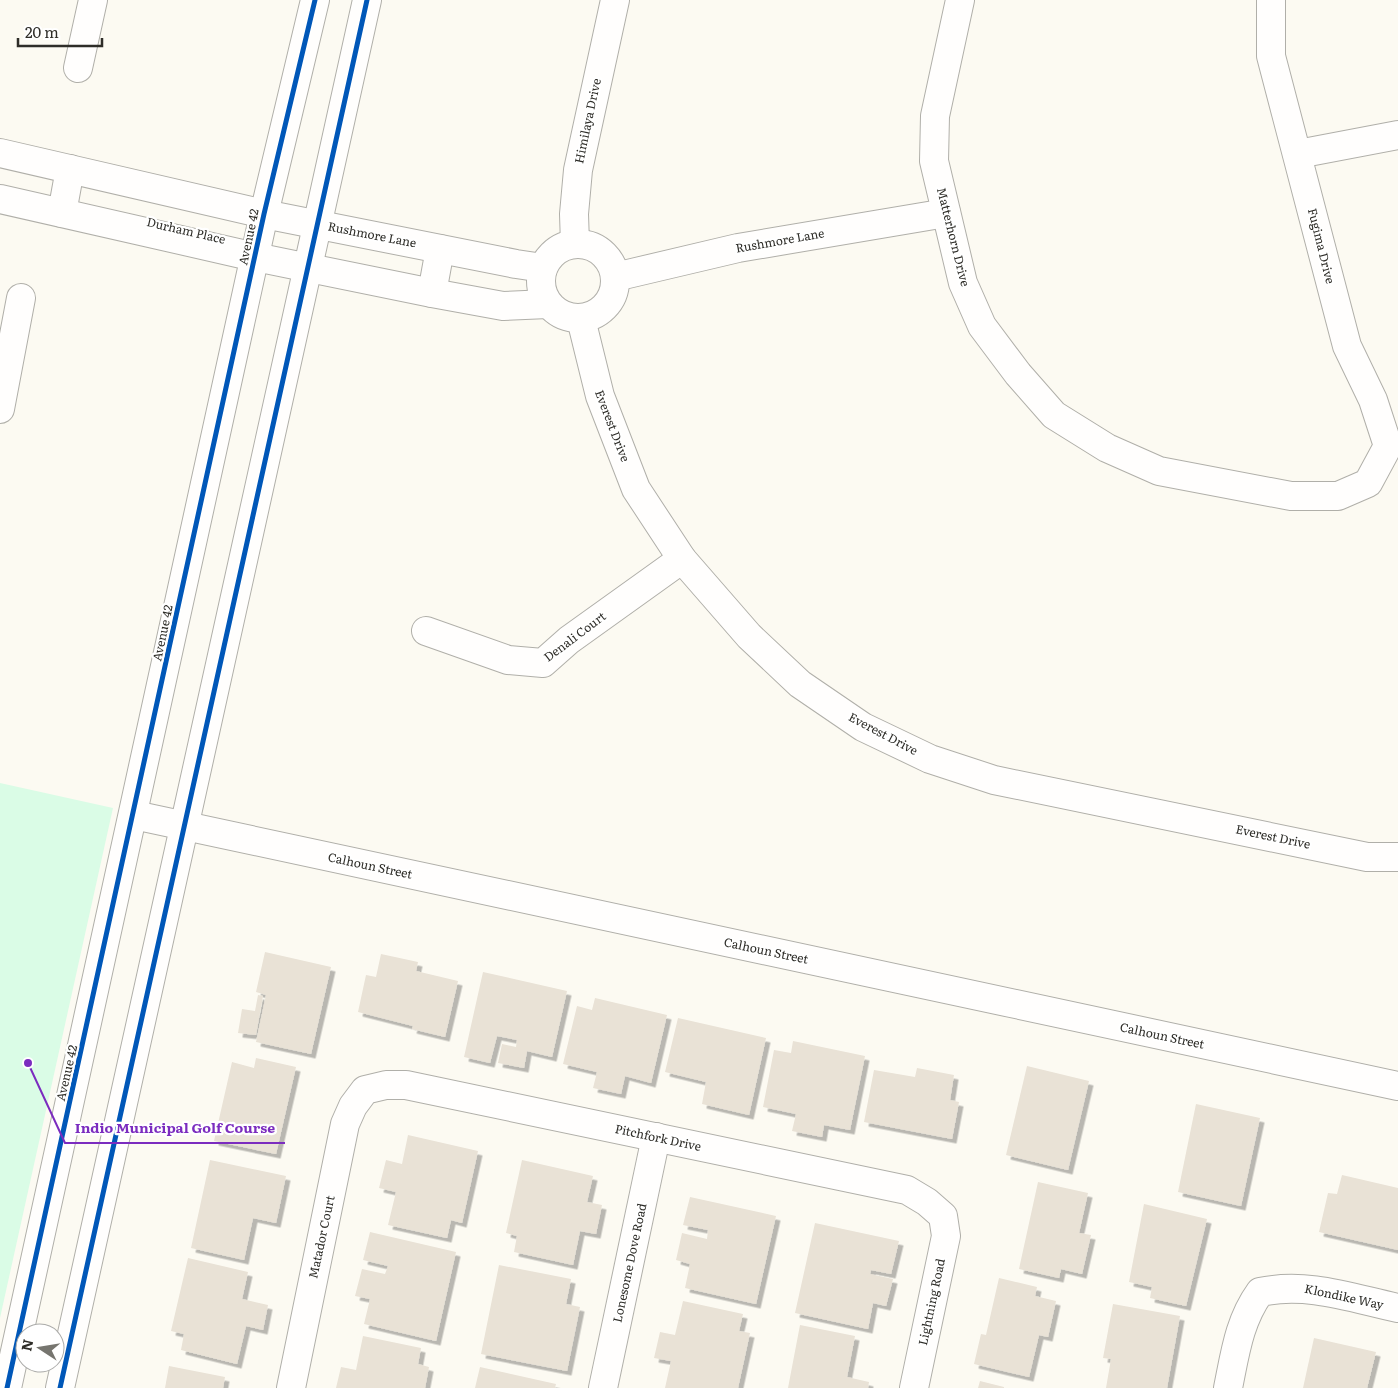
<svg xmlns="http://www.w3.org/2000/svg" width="1398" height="1388" font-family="Literata,serif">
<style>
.green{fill:#dafce6}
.building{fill:#e9e2d6;filter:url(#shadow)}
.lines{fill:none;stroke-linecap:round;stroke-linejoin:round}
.minor-casing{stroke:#b0afa9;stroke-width:30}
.minor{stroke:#fffefd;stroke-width:28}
.cycleway-casing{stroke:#fff;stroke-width:8}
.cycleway{stroke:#0057b8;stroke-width:5}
.labels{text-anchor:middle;stroke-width:4.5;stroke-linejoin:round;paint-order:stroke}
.street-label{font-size:12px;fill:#2e2d28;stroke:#fff}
.leader{fill:none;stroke:#7b2cbf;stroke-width:2}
.callout-dot{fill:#7b2cbf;stroke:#fff;stroke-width:2}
.callout-label{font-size:14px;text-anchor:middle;font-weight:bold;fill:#7b2cbf;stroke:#fff;stroke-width:4.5;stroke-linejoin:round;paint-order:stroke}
</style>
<defs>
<filter id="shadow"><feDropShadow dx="4.5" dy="4.5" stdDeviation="0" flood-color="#0004"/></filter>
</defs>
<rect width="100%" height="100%" fill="#fcfaf2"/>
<path class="green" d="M0 783 113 808 0 1318Z"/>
<g class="building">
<path d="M265 952 331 967 311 1054 256 1042 266 995 256 992Z"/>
<path d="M381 954 418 962 416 971 458 981 445 1037 412 1029 413 1026 358 1012 366 975 376 977Z"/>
<path d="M483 972 567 991 552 1057 527 1051 524 1068 498 1063 502 1044 516 1047 517 1040 497 1036 490 1063 464 1057Z"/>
<path d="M258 995 263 996 256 1035 238 1033 242 1009 255 1011Z"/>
<path d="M595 998 667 1015 651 1083 625 1076 621 1094 593 1088 597 1072 563 1064 577 1006 592 1010Z"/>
<path d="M678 1018 766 1038 749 1115 702 1104 706 1082 665 1072Z"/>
<path d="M793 1041 865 1056 850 1130 824 1125 822 1137 792 1131 796 1114 763 1107 774 1050 791 1053Z"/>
<path d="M256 1058 296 1067 276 1154 214 1141 232 1062 254 1068Z"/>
<path d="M1027 1066 1089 1081 1068 1170 1006 1155Z"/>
<path d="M917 1068 954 1075 950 1100 959 1102 952 1139 864 1122 874 1070 915 1077Z"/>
<path d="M1196 1104 1260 1118 1241 1206 1178 1192Z"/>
<path d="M408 1135 478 1151 462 1223 451 1220 447 1238 388 1225 396 1192 379 1188 386 1160 402 1164Z"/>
<path d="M210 1160 286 1176 276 1223 253 1218 244 1260 191 1248Z"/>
<path d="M522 1160 593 1176 587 1202 602 1205 596 1234 580 1231 573 1265 514 1252 517 1236 506 1233Z"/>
<path d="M1342 1175 1398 1188V1250L1319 1232 1328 1193 1337 1194Z"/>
<path d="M1038 1182 1088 1193 1079 1233 1091 1235 1082 1274 1061 1269 1059 1278 1019 1269Z"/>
<path d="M690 1197 776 1216 756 1304 685 1288 690 1264 676 1260 682 1233 707 1239 708 1230 683 1225Z"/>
<path d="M1144 1204 1207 1219 1186 1306 1150 1298 1152 1287 1129 1282Z"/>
<path d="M815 1223 899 1241 891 1274 871 1270 870 1274 893 1279 886 1306 873 1303 868 1329 795 1313Z"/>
<path d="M370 1232 456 1252 436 1341 364 1324 370 1299 355 1296 362 1269 385 1274 388 1266 363 1260Z"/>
<path d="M188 1258 248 1272 242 1299 268 1305 263 1330 246 1326 237 1364 181 1350 184 1334 171 1331Z"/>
<path d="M499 1265 571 1279 566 1304 580 1307 567 1371 481 1354Z"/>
<path d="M999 1278 1037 1287 1035 1296 1056 1301 1048 1337 1039 1335 1029 1377 974 1364 981 1334 986 1335Z"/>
<path d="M683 1301 743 1314 739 1331 750 1333 738 1388H665L671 1361 654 1358 660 1332 675 1335Z"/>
<path d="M1113 1304 1180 1316 1167 1388H1106L1111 1359 1103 1358Z"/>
<path d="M800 1325 855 1336 847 1377 869 1382 868 1388H788Z"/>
<path d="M363 1336 421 1348 418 1364 429 1367 425 1388H336L341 1367 356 1370Z"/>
<path d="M1314 1338 1376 1352 1367 1388H1303Z"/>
<path d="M169 1366 225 1377 223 1388H165Z"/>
<path d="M480 1367 556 1384 555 1388H475Z"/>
<path d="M980 1381 1004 1387V1388H978Z"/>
</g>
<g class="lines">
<g class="minor-casing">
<g id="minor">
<path d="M960 0 935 116 934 161 963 283 982 326 1018 374 1054 415 1107 448 1159 471 1291 496H1338L1368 483 1388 446 1373 400 1347 346 1271 56V0"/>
<path d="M78 68 93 0"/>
<path d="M0 153 264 214 516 264 543 268"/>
<path d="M1298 154 1398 135"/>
<path d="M0 199 255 257 432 293 503 306 548 304"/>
<path d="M62 213 70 169"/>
<circle cx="578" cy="281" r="37"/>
<path d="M575 244 574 214 578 170 615 0"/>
<path d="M615 277 738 248 946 213"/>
<path d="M432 293 440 249"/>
<path d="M581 319 600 396 636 489 682 559 749 636 800 684 863 727 930 759 994 780 1367 857H1398"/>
<path d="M0 409 21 298"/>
<path d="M426 631 508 660 543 663 569 640 682 559"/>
<path d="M134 815 1398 1086"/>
<path d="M7 1388 264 214 315 0"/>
<path d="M60 1388 367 0"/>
<path d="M291 1388 345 1124 353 1106 365 1090 386 1085H406L907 1190 927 1202 943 1216 946 1236 914 1388"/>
<path d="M603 1388 656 1137"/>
<path d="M1228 1388C1235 1354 1239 1321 1260 1292 1308 1282 1351 1298 1398 1308"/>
</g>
</g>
<use href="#minor" class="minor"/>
<g class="cycleway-casing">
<g id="cycleway">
<path d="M7 1388 264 214 315 0"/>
<path d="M60 1388 367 0"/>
</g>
</g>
<use href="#cycleway" class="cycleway"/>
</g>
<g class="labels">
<g class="street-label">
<text transform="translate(588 121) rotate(-78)" y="4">Himilaya Drive</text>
<text transform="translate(186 231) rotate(13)" y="4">Durham Place</text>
<text transform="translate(372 235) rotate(11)" y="4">Rushmore Lane</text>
<text transform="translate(249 237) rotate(-78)" y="4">Avenue 42</text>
<text transform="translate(953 237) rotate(76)" y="4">Matterhorn Drive</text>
<text transform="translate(780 241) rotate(-10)" y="4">Rushmore Lane</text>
<text transform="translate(1321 246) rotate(76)" y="4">Fugima Drive</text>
<text transform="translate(612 426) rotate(69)" y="4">Everest Drive</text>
<text transform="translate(163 633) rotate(-78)" y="4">Avenue 42</text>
<text transform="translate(575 637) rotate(-37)" y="4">Denali Court</text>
<text transform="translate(883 734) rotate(28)" y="4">Everest Drive</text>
<text transform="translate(1273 837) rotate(12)" y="4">Everest Drive</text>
<text transform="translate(370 866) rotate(12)" y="4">Calhoun Street</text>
<text transform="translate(766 951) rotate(12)" y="4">Calhoun Street</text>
<text transform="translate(1162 1036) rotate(12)" y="4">Calhoun Street</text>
<text transform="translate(67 1073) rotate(-77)" y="4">Avenue 42</text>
<text transform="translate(658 1138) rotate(12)" y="4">Pitchfork Drive</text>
<text transform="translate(322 1237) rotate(-78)" y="4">Matador Court</text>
<text transform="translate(630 1263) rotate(-78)" y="4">Lonesome Dove Road</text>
<text transform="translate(1344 1297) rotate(12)" y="4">Klondike Way</text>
<text transform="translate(932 1302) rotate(-78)" y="4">Lightning Road</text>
</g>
</g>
<path class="leader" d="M28 1063L65 1143H285"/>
<circle class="callout-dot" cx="28" cy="1063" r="5"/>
<g class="callout-label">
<text x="175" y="1133">Indio Municipal Golf Course</text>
</g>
<g transform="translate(40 1348) rotate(282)"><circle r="24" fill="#ffffff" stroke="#ababa9"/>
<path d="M0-4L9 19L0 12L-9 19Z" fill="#76756f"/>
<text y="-8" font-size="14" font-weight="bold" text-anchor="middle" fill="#2e2d28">N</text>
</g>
<path d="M18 38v8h84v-8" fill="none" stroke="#2e2d28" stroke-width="2.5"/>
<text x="25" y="38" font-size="15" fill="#2e2d28" stroke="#ffffff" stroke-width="4" paint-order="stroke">20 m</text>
</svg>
